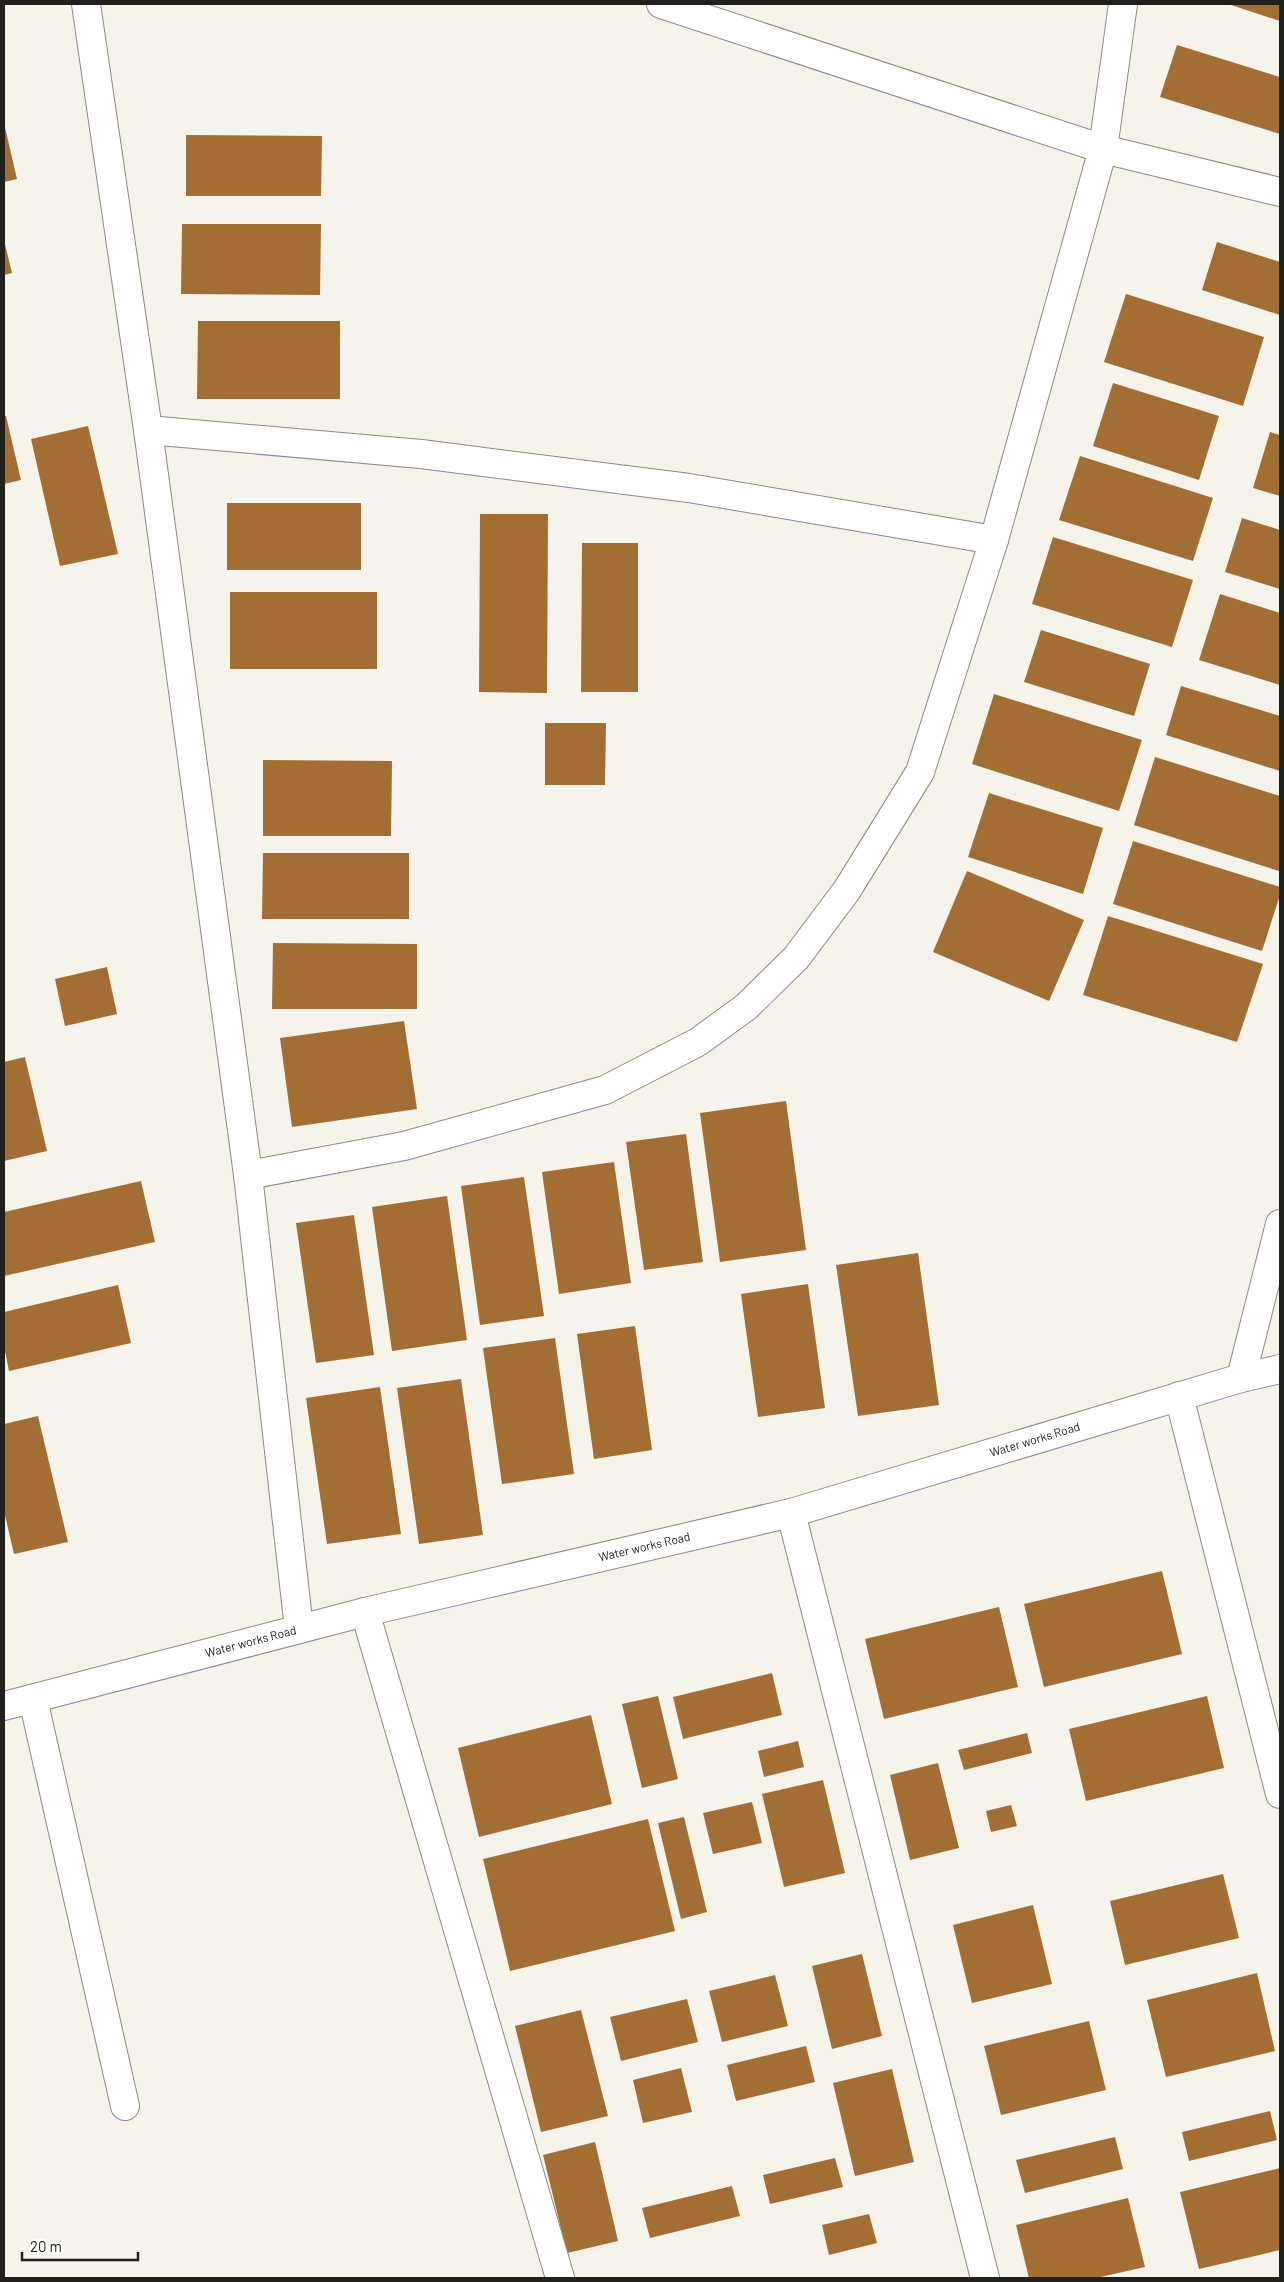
<svg xmlns="http://www.w3.org/2000/svg" width="1284" height="2282" font-family="Barlow,sans-serif">
<style>
.building{fill:#a36e33}
.lines{fill:none;stroke-linecap:round;stroke-linejoin:round}
.minor-casing{stroke:#8c8a82;stroke-width:30}
.tertiary-casing{stroke:#8c8a82;stroke-width:30}
.minor{stroke:#fff;stroke-width:28}
.tertiary{stroke:#fff;stroke-width:28}
.labels{text-anchor:middle;stroke-width:4.5;stroke-linejoin:round;paint-order:stroke}
.street-label{font-size:12px;fill:#21201c;stroke:#fff}
</style>
<rect width="100%" height="100%" fill="#f5f3ea"/>
<g class="building">
<path d="M1228 4H1280V21Z"/>
<path d="M1177 45 1280 77V134L1160 97Z"/>
<path d="M4 123 17 179 4 182Z"/>
<path d="M186 135 322 136 321 196H186Z"/>
<path d="M182 224H321L320 295 181 294Z"/>
<path d="M4 240 12 273 4 275Z"/>
<path d="M1217 242 1280 262V315L1202 290Z"/>
<path d="M1126 294 1264 337 1243 406 1104 362Z"/>
<path d="M198 321H340V399H197Z"/>
<path d="M1113 383 1219 416 1199 480 1093 446Z"/>
<path d="M4 416H6L21 480 4 484Z"/>
<path d="M88 426 118 554 60 566 31 439Z"/>
<path d="M1270 432 1280 435V496L1253 488Z"/>
<path d="M1080 456 1213 498 1193 561 1059 520Z"/>
<rect x="227" y="503" width="134" height="67"/>
<path d="M480 514H548L547 693 479 692Z"/>
<path d="M1242 518 1280 530V589L1225 572Z"/>
<path d="M1053 537 1193 580 1172 647 1032 604Z"/>
<path d="M582 543H638V692H581Z"/>
<rect x="230" y="592" width="147" height="77"/>
<path d="M1220 594 1280 613V685L1199 660Z"/>
<path d="M1041 630 1150 664 1134 716 1024 682Z"/>
<path d="M1181 686 1280 716V771L1166 735Z"/>
<path d="M994 694 1142 740 1119 811 972 764Z"/>
<path d="M545 723H606L605 785H545Z"/>
<path d="M1155 757 1280 796 1279 871 1134 825Z"/>
<path d="M263 760 392 761 391 836H263Z"/>
<path d="M989 793 1103 828 1083 894 968 857Z"/>
<path d="M1133 841 1280 887V895L1262 951 1113 904Z"/>
<path d="M263 853H409V919H262Z"/>
<path d="M967 871 1084 920 1049 1001 933 952Z"/>
<path d="M1108 916 1263 964 1237 1042 1083 995Z"/>
<path d="M273 943 417 944V1009H272Z"/>
<path d="M107 967 117 1014 65 1026 55 979Z"/>
<path d="M404 1021 417 1109 292 1127 280 1038Z"/>
<path d="M25 1057 47 1151 4 1161V1062Z"/>
<path d="M786 1101 806 1250 720 1262 700 1113Z"/>
<path d="M686 1134 703 1262 644 1270 626 1142Z"/>
<path d="M614 1162 631 1283 559 1294 542 1172Z"/>
<path d="M524 1177 544 1316 480 1325 461 1186Z"/>
<path d="M141 1181 155 1242 4 1276V1212Z"/>
<path d="M447 1196 467 1340 392 1351 372 1207Z"/>
<path d="M354 1215 374 1355 316 1363 296 1223Z"/>
<path d="M918 1253 939 1405 858 1416 836 1265Z"/>
<path d="M808 1284 825 1408 758 1417 741 1294Z"/>
<path d="M118 1285 131 1343 9 1371 4 1346V1312Z"/>
<path d="M635 1326 652 1450 594 1459 577 1334Z"/>
<path d="M555 1338 574 1474 502 1484 483 1348Z"/>
<path d="M461 1379 483 1535 419 1544 397 1388Z"/>
<path d="M380 1387 401 1534 327 1544 306 1398Z"/>
<path d="M38 1416 68 1542 14 1554 4 1511V1424Z"/>
<path d="M1162 1571 1182 1654 1044 1687 1024 1604Z"/>
<path d="M999 1607 1018 1687 884 1719 865 1639Z"/>
<path d="M772 1673 782 1715 683 1739 673 1697Z"/>
<path d="M658 1696 678 1779 642 1788 622 1704Z"/>
<path d="M1207 1696 1224 1768 1086 1801 1069 1729Z"/>
<path d="M591 1715 612 1804 479 1837 458 1748Z"/>
<path d="M1027 1733 1032 1753 964 1770 958 1750Z"/>
<path d="M798 1741 804 1767 764 1777 758 1751Z"/>
<path d="M938 1763 959 1848 910 1860 890 1775Z"/>
<path d="M823 1780 845 1873 784 1887 762 1794Z"/>
<path d="M752 1802 762 1843 713 1854 703 1813Z"/>
<path d="M1011 1805 1017 1826 991 1832 986 1811Z"/>
<path d="M684 1817 707 1912 681 1919 658 1823Z"/>
<path d="M648 1819 675 1931 510 1971 483 1859Z"/>
<path d="M1223 1874 1239 1938 1125 1965 1110 1901Z"/>
<path d="M1033 1905 1052 1984 972 2003 953 1925Z"/>
<path d="M862 1954 882 2036 832 2049 812 1966Z"/>
<path d="M1257 1973 1275 2051 1166 2077 1147 2000Z"/>
<path d="M775 1975 788 2026 722 2042 709 1991Z"/>
<path d="M687 1999 698 2042 621 2061 610 2017Z"/>
<path d="M581 2010 608 2116 541 2132 515 2026Z"/>
<path d="M1089 2021 1106 2090 1001 2115 984 2046Z"/>
<path d="M806 2046 815 2082 736 2101 727 2065Z"/>
<path d="M681 2068 692 2112 643 2123 633 2080Z"/>
<path d="M892 2069 914 2162 855 2176 833 2083Z"/>
<path d="M1270 2111 1277 2140 1189 2161 1182 2132Z"/>
<path d="M1115 2137 1123 2169 1025 2193 1016 2160Z"/>
<path d="M595 2142 618 2241 567 2253 543 2155Z"/>
<path d="M835 2158 843 2187 770 2204 763 2175Z"/>
<path d="M1280 2168V2250L1199 2269 1180 2192Z"/>
<path d="M732 2186 740 2216 650 2238 642 2208Z"/>
<path d="M1128 2198 1145 2267 1096 2278H1029L1016 2225Z"/>
<path d="M869 2214 877 2243 829 2255 822 2225Z"/>
</g>
<g class="lines">
<g class="minor-casing">
<g id="minor">
<path d="M86 4 148 430 248 1175 299 1629"/>
<path d="M661 4 1103 149 1280 192"/>
<path d="M148 430 421 454 689 488 994 540"/>
<path d="M248 1175 404 1146 605 1090 698 1042 746 1007 796 958 847 890 920 772 994 540 1103 149 1123 4"/>
<path d="M1241 1378 1280 1369"/>
<path d="M1179 1396 1280 1794"/>
<path d="M791 1513 985 2278"/>
<path d="M365 1612 560 2278"/>
<path d="M33 1699 125 2106"/>
</g>
</g>
<g class="tertiary-casing">
<g id="tertiary">
<path id="s1" d="M4 1706 365 1612 791 1513 1241 1378 1280 1224"/>
</g>
</g>
<use href="#minor" class="minor"/>
<use href="#tertiary" class="tertiary"/>
</g>
<g class="labels">
<g class="street-label">
<text dy="4" stroke="none"><textPath href="#s1" startOffset="1065">Water works Road</textPath></text>
<text dy="4" stroke="none"><textPath href="#s1" startOffset="660">Water works Road</textPath></text>
<text dy="4" stroke="none"><textPath href="#s1" startOffset="255">Water works Road</textPath></text>
</g>
</g>
<rect width="1284" height="2282" fill="none" stroke="#21201c" stroke-width="10"/>
<path d="M22 2252v8h116v-8" fill="none" stroke="#21201c" stroke-width="2.5"/>
<text x="30" y="2252" font-size="15" fill="#21201c" stroke="#ffffff" stroke-width="4" paint-order="stroke">20 m</text>
</svg>
